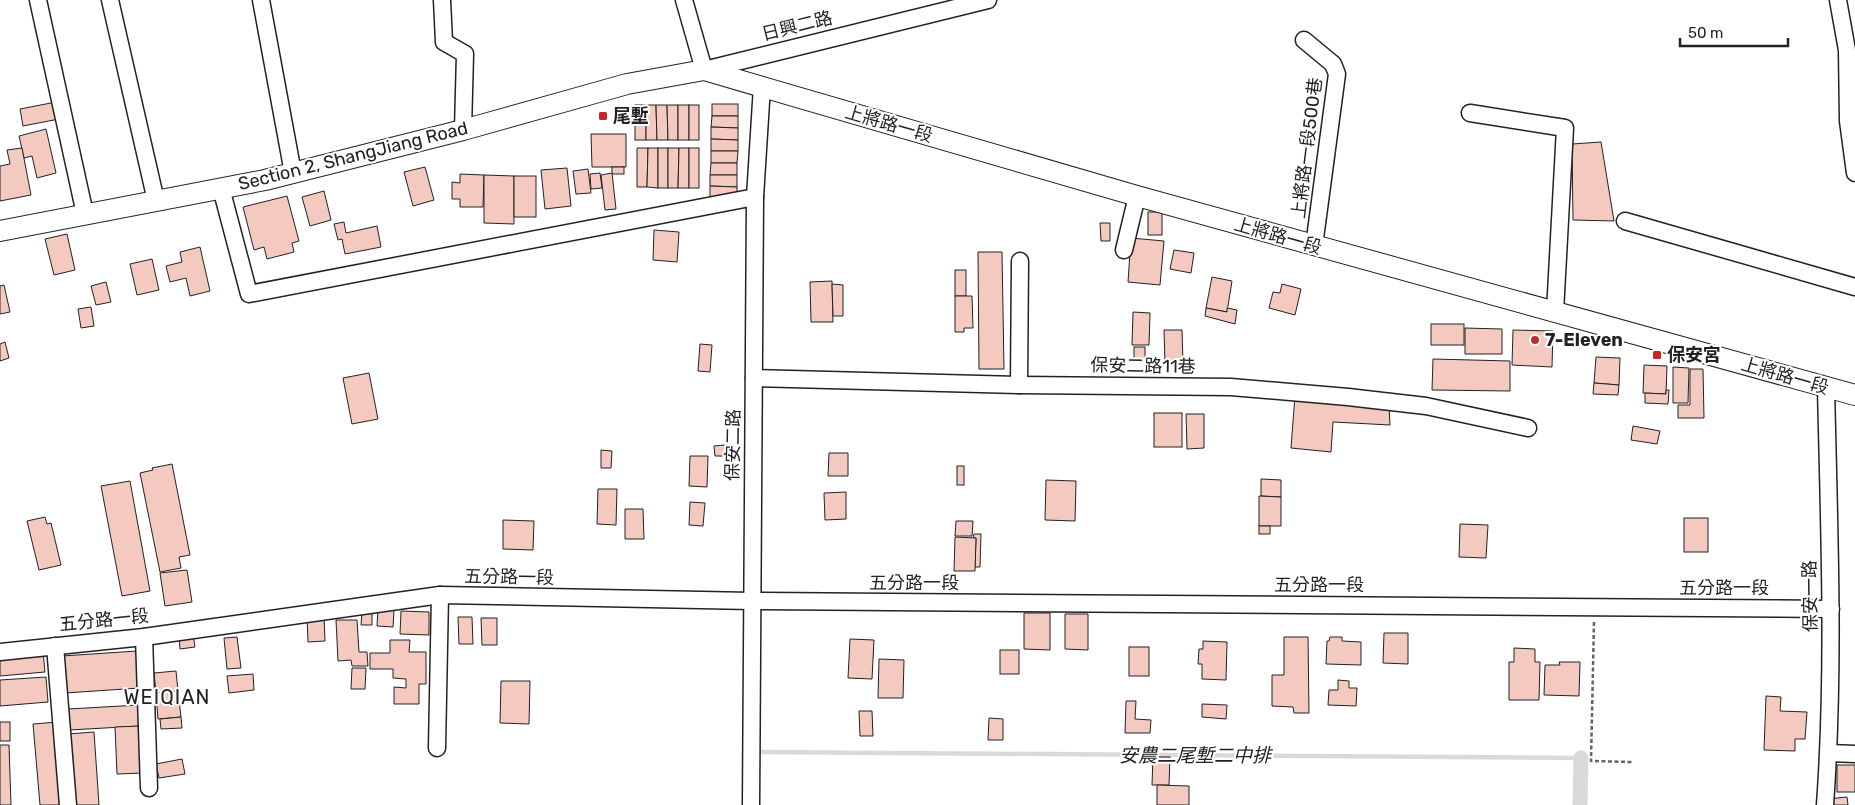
<svg xmlns="http://www.w3.org/2000/svg" width="1855" height="805" font-family="Rubik,'Noto Sans TC',sans-serif">
<style>
.lines{fill:none;stroke-linecap:round;stroke-linejoin:round}
.stream{stroke:#d9d9d9;stroke-width:4.5}
.canal{stroke:#d9d9d9;stroke-width:15}
.building{fill:#f3c9c0;stroke:#222}
.minor-casing{stroke:#222;stroke-width:19}
.major-casing{stroke:#222;stroke-width:22}
.path{stroke:#646464;stroke-width:2.5;stroke-dasharray:4 2.5;stroke-linecap:butt}
.minor{stroke:#fff;stroke-width:16}
.major{stroke:#fff;stroke-width:20}
.poi-dot{fill:#c62828;stroke:#fff;stroke-width:2}
.labels{text-anchor:middle;stroke-width:4;stroke-linejoin:round;paint-order:stroke}
.street-label{font-size:18px;fill:#222;stroke:#fff}
.poi-label{font-size:18px;font-weight:bold;fill:#222;stroke:#fff;text-anchor:start}
.water-label{font-size:19px;font-style:italic;fill:#222;stroke:#fff}
.quarter-label{font-size:20px;letter-spacing:1px;fill:#222;stroke:#fff}
</style>
<rect width="100%" height="100%" fill="#fff"/>
<g class="lines">
<path class="stream" d="M762 752 1581 758"/>
<path class="canal" d="M1580 805 1581 758"/>
</g>
<g class="building">
<path d="M56 102 59 119 23 126 20 109Z"/>
<rect x="712" y="104" width="26" height="12"/>
<rect x="635" y="105" width="11" height="35"/>
<path d="M646 105H656L657 140H646Z"/>
<path d="M656 105H667L668 140H657Z"/>
<path d="M667 105H678V140H668Z"/>
<rect x="678" y="105" width="11" height="35"/>
<rect x="689" y="105" width="10" height="35"/>
<path d="M712 116H738V128L711 127Z"/>
<path d="M711 127 738 128V140L711 139Z"/>
<path d="M46 129 56 173 37 178 32 156 24 158 19 136Z"/>
<path d="M591 134H626V167H592Z"/>
<path d="M711 139 738 140V151H711Z"/>
<path d="M1601 142 1614 221 1573 220 1572 144Z"/>
<path d="M22 148 31 195 0 201V166L10 164 7 150Z"/>
<path d="M637 148H648L647 187H637Z"/>
<path d="M648 148H658V188L647 187Z"/>
<rect x="658" y="148" width="10" height="40"/>
<path d="M668 148H679L678 188H668Z"/>
<path d="M679 148H689V188H678Z"/>
<rect x="689" y="148" width="10" height="40"/>
<path d="M711 151H738L737 163H711Z"/>
<path d="M711 163H737V175H710Z"/>
<path d="M425 167 434 200 413 206 404 172Z"/>
<rect x="612" y="167" width="12" height="7"/>
<path d="M567 168 571 206 545 209 541 170Z"/>
<path d="M588 169 591 193 576 194 573 171Z"/>
<path d="M600 173 602 188 591 189 590 174Z"/>
<path d="M612 173 616 209 605 210 601 175Z"/>
<path d="M460 174 484 175 483 207H460V199H452V182L460 183Z"/>
<path d="M484 175 514 176V224L484 223Z"/>
<path d="M710 175H737V187L710 186Z"/>
<rect x="514" y="176" width="22" height="41"/>
<path d="M710 186 737 187V199L710 198Z"/>
<path d="M324 191 331 220 310 226 302 197Z"/>
<path d="M287 196 299 241 292 243 294 252 267 259 264 247 254 250 243 207Z"/>
<rect x="1148" y="212" width="14" height="23"/>
<path d="M344 222 346 233 377 226 381 247 345 254 342 239 338 240 334 224Z"/>
<path d="M1100 223H1110V241H1101Z"/>
<path d="M654 230 679 232 677 262 653 260Z"/>
<path d="M67 234 75 270 54 275 45 239Z"/>
<path d="M1131 238 1164 241 1160 285 1128 282Z"/>
<path d="M200 247 210 291 190 296 186 278 170 282 166 266 182 262 180 252Z"/>
<path d="M1174 250 1194 253 1191 273 1170 269Z"/>
<path d="M978 252H1002L1004 369H979Z"/>
<path d="M152 259 159 290 137 295 130 264Z"/>
<rect x="955" y="270" width="11" height="26"/>
<path d="M1212 277 1232 281 1227 312 1206 308Z"/>
<path d="M832 281 833 322H811L810 282Z"/>
<path d="M106 282 111 302 96 305 91 286Z"/>
<path d="M832 284 843 285V316H833Z"/>
<path d="M1282 284 1301 289 1295 315 1269 308 1273 292 1280 293Z"/>
<path d="M4 285 10 312 0 314V286Z"/>
<path d="M955 296H972L973 328H964V332H955Z"/>
<path d="M91 307 94 326 81 328 78 309Z"/>
<path d="M1206 308 1227 312V308L1237 310 1235 324 1205 316Z"/>
<path d="M1133 312 1150 313 1149 345H1132Z"/>
<rect x="1431" y="324" width="33" height="21"/>
<path d="M1465 328 1502 329V354H1465Z"/>
<path d="M1164 330H1182L1183 363H1165Z"/>
<path d="M1513 330 1553 331 1552 367 1512 365Z"/>
<path d="M5 342 9 358 0 361V344Z"/>
<path d="M700 344 712 345 710 372 698 371Z"/>
<rect x="1134" y="347" width="11" height="14"/>
<path d="M1596 357 1620 358 1619 385 1594 383Z"/>
<path d="M1433 359 1510 361V391L1432 390Z"/>
<path d="M1644 365 1667 366 1666 394 1643 393Z"/>
<path d="M1673 367 1689 368 1688 403H1673Z"/>
<path d="M1690 369H1703L1704 418H1678V405H1690Z"/>
<path d="M369 373 378 419 352 424 343 378Z"/>
<path d="M1594 383 1619 385 1618 395 1593 394Z"/>
<path d="M1666 390H1669L1668 404 1645 403V393L1666 394Z"/>
<path d="M1295 395 1389 406 1390 425 1333 422 1331 452 1291 448Z"/>
<rect x="1154" y="413" width="28" height="34"/>
<path d="M1186 414H1204V448L1187 449Z"/>
<path d="M1633 426 1660 431 1657 444 1631 440Z"/>
<path d="M725 445V456H715L714 446Z"/>
<path d="M601 450 612 451 611 468H601Z"/>
<path d="M829 453H848V476H828Z"/>
<path d="M690 456H708L707 487 689 486Z"/>
<path d="M172 464 190 555 179 557 181 568 160 572 140 473 153 470 152 468Z"/>
<rect x="957" y="466" width="7" height="19"/>
<path d="M1261 479 1281 480V497L1261 496Z"/>
<path d="M1046 480 1076 481 1075 521 1045 520Z"/>
<path d="M130 481 150 591 122 596 101 486Z"/>
<path d="M598 489H617L616 525 597 524Z"/>
<path d="M846 492V519L825 520 824 493Z"/>
<path d="M1259 496 1281 497V526H1259Z"/>
<path d="M690 502 705 503 703 526 689 525Z"/>
<path d="M625 509H643L644 539H625Z"/>
<path d="M45 517 47 524 51 523 61 565 39 570 27 521Z"/>
<rect x="1684" y="518" width="24" height="34"/>
<path d="M503 520 534 521 533 550 503 549Z"/>
<path d="M956 521H973L972 536H955Z"/>
<path d="M1460 524 1488 525 1486 558 1459 557Z"/>
<rect x="1259" y="526" width="11" height="8"/>
<path d="M974 534H981L980 567H975L976 538H973Z"/>
<path d="M955 537 976 538 975 571H954Z"/>
<path d="M187 570 192 602 165 606 160 573Z"/>
<path d="M378 609 394 610 393 627 377 626Z"/>
<path d="M401 611 429 612V635L400 634Z"/>
<path d="M362 612 372 613V625H361Z"/>
<path d="M1024 613H1050V650L1024 649Z"/>
<path d="M1065 614H1088V650L1065 649Z"/>
<path d="M324 616 325 641 308 642 307 617Z"/>
<path d="M458 617H472L473 644H459Z"/>
<path d="M481 618H497V645H482Z"/>
<path d="M336 620H357L359 652H367L368 666H352L351 660 338 661Z"/>
<path d="M1384 633H1408V664L1383 663Z"/>
<path d="M193 634 195 647 180 649 179 636Z"/>
<path d="M237 637 241 668 227 669 224 638Z"/>
<path d="M1284 637H1308L1309 713H1294L1293 707 1272 706V675H1284Z"/>
<path d="M1330 637H1342V641L1361 642V665L1326 664 1327 641H1329Z"/>
<path d="M850 639 874 640 872 679 848 678Z"/>
<path d="M390 640H410L409 652H426V684H419V704H394V687L406 688V679L393 678V669H370V653H390Z"/>
<path d="M1203 641 1227 642 1226 680 1202 679V664H1198L1199 649H1203Z"/>
<rect x="1129" y="647" width="20" height="29"/>
<path d="M1514 648 1535 649V662H1540L1539 700H1509V662H1514Z"/>
<rect x="1000" y="650" width="19" height="24"/>
<path d="M137 651 140 688 65 693 62 656Z"/>
<path d="M43 652 45 672 0 676V656Z"/>
<path d="M879 659 904 660 903 698H878Z"/>
<path d="M1559 662H1580L1579 696 1544 695 1545 665H1560Z"/>
<path d="M352 668H366L365 689H351Z"/>
<path d="M176 671 178 691 156 693 154 673Z"/>
<path d="M253 674 254 690 229 693 227 676Z"/>
<path d="M46 677 48 702 0 706V680Z"/>
<path d="M1338 680 1349 681V688H1357L1356 706 1328 705 1329 690H1338Z"/>
<path d="M501 681H530L529 724 500 723Z"/>
<path d="M178 691 181 717 158 719 156 693Z"/>
<path d="M1766 696 1781 697 1780 711 1807 712 1805 739H1795V751L1764 750Z"/>
<path d="M1126 701H1136L1135 719 1151 720 1150 733H1125Z"/>
<path d="M1202 704 1227 705 1226 719 1202 717Z"/>
<path d="M139 705 140 726 69 730 68 709Z"/>
<path d="M859 711H872L873 736H860Z"/>
<path d="M181 717 182 728 161 729 160 719Z"/>
<path d="M989 718 1003 719V740H988Z"/>
<rect x="0" y="722" width="10" height="19"/>
<path d="M58 722 65 805H40L33 724Z"/>
<path d="M140 726 143 773 117 774 115 727Z"/>
<path d="M94 732 99 805H72L68 734Z"/>
<path d="M0 745H9L11 805H0Z"/>
<path d="M1153 757H1170L1169 785H1152Z"/>
<path d="M182 759 185 774 159 778 156 764Z"/>
<rect x="1837" y="765" width="18" height="27"/>
<path d="M1157 785 1189 786V805H1157Z"/>
<path d="M1847 797 1848 805H1827V799Z"/>
</g>
<g class="lines">
<g class="minor-casing">
<g id="minor">
<path d="M38 0 85 214"/>
<path d="M110 0 156 201"/>
<path d="M261 0 293 173"/>
<path d="M442 0 444 42 465 54 463 130"/>
<path d="M684 0 704 70 988 0"/>
<path d="M1838 0 1847 50 1848 121 1855 173"/>
<path d="M1304 40 1333 64 1337 74 1314 246"/>
<path d="M1470 113 1565 128 1555 312"/>
<path d="M221 188 249 294 755 197"/>
<path d="M1625 221 1855 287"/>
<path d="M1124 250 1137 196"/>
<path d="M754 378 1019 385 1231 387 1348 397 1426 406 1528 428"/>
<path d="M1019 385 1020 261"/>
<path d="M144 637 149 788"/>
<path d="M55 646 68 805"/>
<path d="M0 652 144 637 440 595 752 601 1831 609"/>
<path d="M437 748 440 595"/>
<path d="M1829 753 1855 754"/>
<path d="M751 805 755 197 762 86"/>
<path d="M1825 805C1835 666 1829 526 1826 387"/>
</g>
</g>
<g class="major-casing">
<path id="major" d="M0 231 265 180 463 130 627 84 704 70 1137 196 1855 395"/>
</g>
<path class="path" d="M1594 622 1591 761 1632 762"/>
<use href="#minor" class="minor"/>
<use href="#major" class="major"/>
</g>
<g class="poi-dot">
<rect x="598" y="111" width="10" height="10" rx="2.5"/>
<circle cx="1535" cy="340" r="5"/>
<rect x="1652" y="350" width="10" height="10" rx="2.5"/>
</g>
<g class="labels">
<g class="street-label">
<text transform="translate(797 26) rotate(-14)" y="6">日興二路</text>
<text transform="translate(889 124) rotate(16)" y="6">上將路一段</text>
<text transform="translate(1307 148) rotate(-83)" y="6">上將路一段500巷</text>
<text transform="translate(353 156) rotate(-14)" y="6">Section 2, ShangJiang Road</text>
<text transform="translate(1278 236) rotate(16)" y="6">上將路一段</text>
<text transform="translate(1143 366) rotate(1)" y="6">保安二路11巷</text>
<text transform="translate(1785 376) rotate(16)" y="6">上將路一段</text>
<text transform="translate(733 445) rotate(-89)" y="6">保安二路</text>
<text transform="translate(509 577) rotate(1)" y="6">五分路一段</text>
<text x="914" y="589">五分路一段</text>
<text x="1319" y="591">五分路一段</text>
<text x="1724" y="594">五分路一段</text>
<text transform="translate(1810 596) rotate(-91)" y="6">保安一路</text>
<text transform="translate(104 620) rotate(-6)" y="6">五分路一段</text>
</g>
<g class="poi-label">
<text x="613" y="122">尾塹</text>
<text x="1545" y="346">7-Eleven</text>
<text x="1667" y="361">保安宮</text>
</g>
<g class="water-label">
<text x="1195" y="762">安農二尾塹二中排</text>
</g>
<g class="quarter-label">
<text x="167" y="704">WEIQIAN</text>
</g>
</g>
<path d="M1680 38v8h108v-8" fill="none" stroke="#222222" stroke-width="2.5"/>
<text x="1688" y="38" font-size="15" fill="#222222" stroke="#ffffff" stroke-width="4" paint-order="stroke">50 m</text>
</svg>
